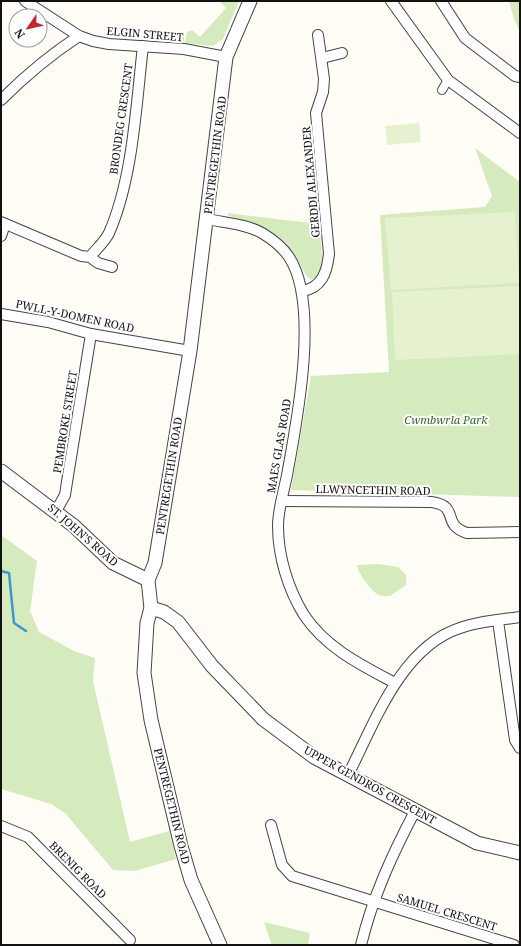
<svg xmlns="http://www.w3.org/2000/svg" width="521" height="946" font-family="'Noto Serif',serif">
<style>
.green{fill:#d5ebbd}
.pitch{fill:#e6f2cf}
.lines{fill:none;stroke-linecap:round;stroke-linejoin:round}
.stream{stroke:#3f96cf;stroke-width:2.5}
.pedestrian-casing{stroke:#444;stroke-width:10}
.minor-casing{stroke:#444;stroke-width:12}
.tertiary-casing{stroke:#444;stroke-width:15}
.pedestrian{stroke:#fff;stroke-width:8}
.minor{stroke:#fff;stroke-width:10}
.tertiary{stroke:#fff;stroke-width:13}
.labels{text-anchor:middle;stroke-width:4;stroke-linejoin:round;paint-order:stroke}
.street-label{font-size:11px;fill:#111;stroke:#fff}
.park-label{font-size:11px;font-style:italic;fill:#2f6b1f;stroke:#fff}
</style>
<rect width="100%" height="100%" fill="#fffdf5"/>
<g class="green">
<path d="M219 1H239L223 39 213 46 185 43 187 32 192 30 200 37 226 8Z"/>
<path d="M509 1H520V33L514 19Z"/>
<path d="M144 33 180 38 181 35 184 36V43L145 38Z"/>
<path d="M475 148 520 182V497L291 490 311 376 389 372 380 215 485 207 492 196Z"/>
<path d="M228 213 319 224 323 262 319 276 311 280C303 274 302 265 296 257 279 232 256 224 228 216Z"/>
<path d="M1 535 37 561 30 611 39 632 74 651 95 658 93 681 130 842 169 831 176 859 135 871 113 870 65 813 51 804 1 789Z"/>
<path d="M378 564 398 567 406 575V585L390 596C386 596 381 597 377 594 371 590 357 572 357 565Z"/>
<path d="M264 922 310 933 308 945H272Z"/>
</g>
<g class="pitch">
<path d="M419 123 421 142 387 145 385 126Z"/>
<path d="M515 212 519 283 391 290 385 218Z"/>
<path d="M519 286 520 354 395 360 392 292Z"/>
</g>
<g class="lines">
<path class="stream" d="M1 571 9 573 14 623 26 631"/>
<g class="pedestrian-casing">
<path id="pedestrian" d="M442 90 448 80"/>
</g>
<g class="minor-casing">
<g id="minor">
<path d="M25 1 79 36 93 41 109 44 184 49 226 57"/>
<path d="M391 1 448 80 520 133"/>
<path d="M441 1 465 38 515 76 520 77"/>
<path d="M322 58 342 53"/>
<path d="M1 100C25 76 50 55 79 36"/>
<path d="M207 219C225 223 246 224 262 233 272 239 283 248 289 257 320 304 297 421 287 475 284 491 278 509 278 526 278 556 288 589 304 615 326 648 361 665 395 683"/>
<path d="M1 222 81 256 90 257 98 263 112 267"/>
<path d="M1 236 5 224"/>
<path d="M90 257C96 249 104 243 109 233 133 178 136 106 143 46"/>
<path d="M302 291C322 288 327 272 329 254L316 113 323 92 324 79 318 35"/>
<path d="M1 314 48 322 91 334 190 351"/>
<path d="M282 501 431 502C461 506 440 524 467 533L520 532"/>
<path d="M56 511 65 495 67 482 91 334"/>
<path d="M498 621 515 740 520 748"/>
<path d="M348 775C374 724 401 647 460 628 479 621 500 620 520 617"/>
<path d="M271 825 282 865 292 876 514 945"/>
<path d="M1 826 28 837 130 940"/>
<path d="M361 945C373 896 392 855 415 811"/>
</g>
</g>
<g class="tertiary-casing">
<g id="tertiary">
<path d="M1 471 74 526 113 563 148 580"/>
<path d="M151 608 164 612 178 622 212 666 263 719 314 757 477 843 520 853"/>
<path d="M220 945 191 880 181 846 151 720 144 673 147 623 151 608 148 580 155 563 190 351 226 57 250 1"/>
</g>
</g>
<use href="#pedestrian" class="pedestrian"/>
<use href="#minor" class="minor"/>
<use href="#tertiary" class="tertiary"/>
</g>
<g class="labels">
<g class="street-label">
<text transform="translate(145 34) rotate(5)" y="4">ELGIN STREET</text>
<text transform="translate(121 119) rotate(-82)" y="4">BRONDEG CRESCENT</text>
<text transform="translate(215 155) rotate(-83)" y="4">PENTREGETHIN ROAD</text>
<text transform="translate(311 182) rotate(-95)" y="4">GERDDI ALEXANDER</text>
<text transform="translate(75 316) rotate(12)" y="4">PWLL-Y-DOMEN ROAD</text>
<text transform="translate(65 422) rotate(-81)" y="4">PEMBROKE STREET</text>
<text transform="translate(279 446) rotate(-80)" y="4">MAES GLAS ROAD</text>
<text transform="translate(169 476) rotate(-81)" y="4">PENTREGETHIN ROAD</text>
<text transform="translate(373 490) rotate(1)" y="4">LLWYNCETHIN ROAD</text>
<text transform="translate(83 535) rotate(41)" y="4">ST. JOHN'S ROAD</text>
<text transform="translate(370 785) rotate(29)" y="4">UPPER GENDROS CRESCENT</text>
<text transform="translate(172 806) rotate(76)" y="4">PENTREGETHIN ROAD</text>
<text transform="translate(78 870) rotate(45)" y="4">BRENIG ROAD</text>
<text transform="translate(447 912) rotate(17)" y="4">SAMUEL CRESCENT</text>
</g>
<g class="park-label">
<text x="446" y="424">Cwmbwrla Park</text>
</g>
</g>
<rect width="521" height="946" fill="none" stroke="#111111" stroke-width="4"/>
<g transform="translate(28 28) rotate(236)"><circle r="19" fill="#ffffff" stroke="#a0a0a0"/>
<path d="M0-3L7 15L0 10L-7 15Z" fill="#c4262e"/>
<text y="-6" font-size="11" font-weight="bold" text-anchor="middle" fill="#111111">N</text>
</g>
</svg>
